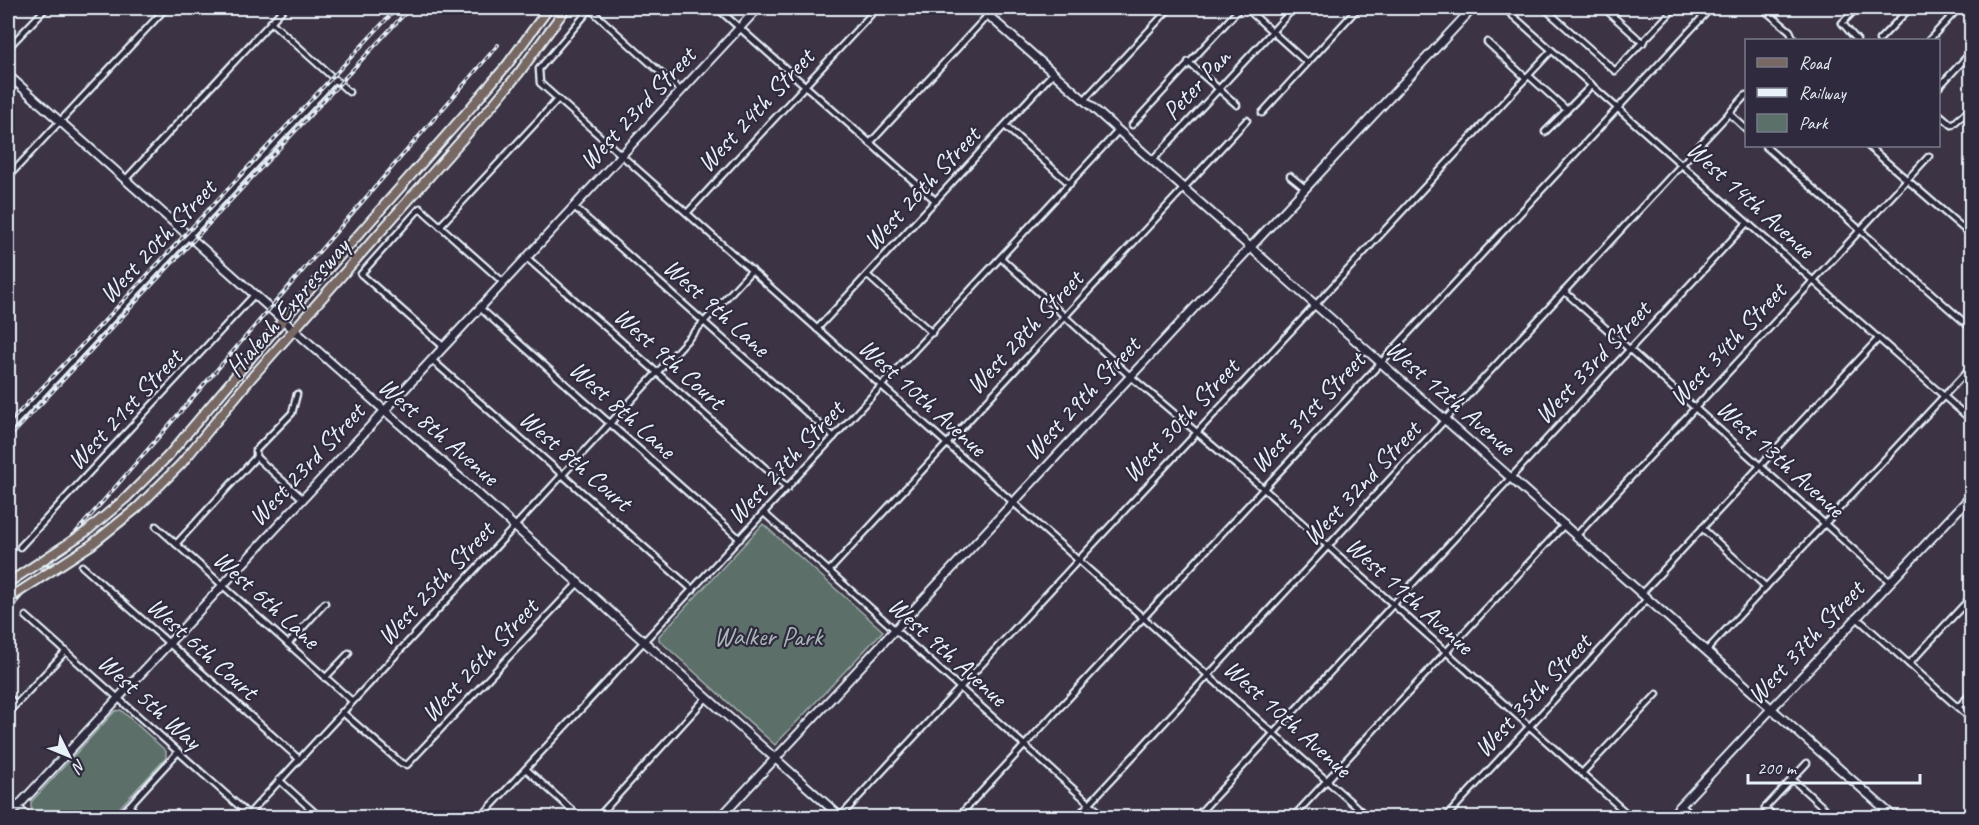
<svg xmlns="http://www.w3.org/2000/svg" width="1979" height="825" font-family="Caveat,sans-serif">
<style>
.green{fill:#5b7069;stroke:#a2b0b0;stroke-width:1.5}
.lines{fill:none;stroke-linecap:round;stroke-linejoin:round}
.street-casing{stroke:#e8f1f8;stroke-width:9}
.secondary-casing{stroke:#e8f1f8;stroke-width:11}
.primary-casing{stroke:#e8f1f8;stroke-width:12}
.street{stroke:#2f2a3d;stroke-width:4.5}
.secondary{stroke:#2f2a3d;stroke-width:7}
.primary{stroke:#776864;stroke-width:8}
.rail-casing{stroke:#e8f1f8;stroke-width:4}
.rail{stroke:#2f2a3d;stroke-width:1.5;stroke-dasharray:4.5;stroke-linecap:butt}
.primary-bridge-casing{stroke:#e8f1f8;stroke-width:12;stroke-linecap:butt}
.primary-bridge{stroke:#776864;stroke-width:8}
.labels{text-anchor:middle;stroke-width:4.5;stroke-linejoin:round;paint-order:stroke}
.street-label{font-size:26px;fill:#e8f1f8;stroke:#2f2a3d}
.park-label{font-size:26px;fill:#a9b7b8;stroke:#2f2a3d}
</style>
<rect width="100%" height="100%" fill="#3c3444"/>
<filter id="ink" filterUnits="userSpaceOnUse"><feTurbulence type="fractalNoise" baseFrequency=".0167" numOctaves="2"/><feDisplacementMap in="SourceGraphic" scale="12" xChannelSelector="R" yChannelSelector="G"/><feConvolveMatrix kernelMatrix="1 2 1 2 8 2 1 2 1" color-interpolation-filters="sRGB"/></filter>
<g filter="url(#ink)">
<g class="green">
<path d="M763 524 883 631 775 745 659 640V636Z"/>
<path d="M121 710 166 751V758L111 817H41L31 808V802L115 711Z"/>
</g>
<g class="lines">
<g class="street-casing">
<g id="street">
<path d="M591 8 539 69 540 83 1369 818"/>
<path d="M717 8 936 201"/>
<path d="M1246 8 1307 63"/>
<path d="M1504 8 1972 421"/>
<path d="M1544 8 1615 71 1675 8"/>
<path d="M1604 8 1643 43"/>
<path d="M1762 8 1790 31 1794 40"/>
<path d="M590 9 681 91"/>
<path d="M1613 15 1620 8"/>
<path d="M271 22 349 92"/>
<path d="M1857 40 1842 23 1857 8"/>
<path d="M1879 40 1910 8"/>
<path d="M1929 40 1959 8"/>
<path d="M1487 42 1526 78"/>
<path d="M8 48 46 8"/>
<path d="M1188 62 1237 105"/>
<path d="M1529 76 1567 110"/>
<path d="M1938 88 1972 51"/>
<path d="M1084 100 1170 8"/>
<path d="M1262 113 1358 8"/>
<path d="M1729 113 1746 129"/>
<path d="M1938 113 1952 125 1972 107"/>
<path d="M1132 125 1240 8"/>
<path d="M1005 126 1070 184"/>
<path d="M1545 132 1592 85"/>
<path d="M870 143 988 15"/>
<path d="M1765 146 1972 329"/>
<path d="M1868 146 1972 236"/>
<path d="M1152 161 1294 8"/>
<path d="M1290 176 1306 189"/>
<path d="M8 177 166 8"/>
<path d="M125 180 284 8"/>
<path d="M574 207 834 437"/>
<path d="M687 213 877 8"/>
<path d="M440 226 558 99"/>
<path d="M527 258 788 488"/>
<path d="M1001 258 1130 376 1264 489 1632 818"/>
<path d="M867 275 932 333"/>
<path d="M1564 291 1890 582"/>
<path d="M480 308 740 539"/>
<path d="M817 329 1053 73"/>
<path d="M444 347 361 274 420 208 504 283"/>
<path d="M432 360 693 590"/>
<path d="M8 430 335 79"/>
<path d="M256 457 303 499"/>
<path d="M764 513 1106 818"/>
<path d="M156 526 352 701"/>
<path d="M1702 528 1766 587"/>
<path d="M1577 535 1929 156"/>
<path d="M176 544 256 457V450L292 413 297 394"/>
<path d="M20 547 254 295"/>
<path d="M82 566 298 758"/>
<path d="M829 571 1247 120"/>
<path d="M1642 593 1878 339"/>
<path d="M26 616 248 814"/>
<path d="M1856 617 1972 720"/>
<path d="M288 644 325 603"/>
<path d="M1707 650 1972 366"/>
<path d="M1909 664 1972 596"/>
<path d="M325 678 349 653"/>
<path d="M8 697 16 704"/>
<path d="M1958 707 1972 693"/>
<path d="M342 712 401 763 407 765 579 582"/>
<path d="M8 713 66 651"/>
<path d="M526 769 581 818"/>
<path d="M1582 773 1657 694"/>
<path d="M1792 779 1835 818"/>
<path d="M279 780 321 818"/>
<path d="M8 797 30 818"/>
<path d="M1681 805 1695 818"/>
<path d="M129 806 142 818"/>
<path d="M118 818 178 752"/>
<path d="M245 818 752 270"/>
<path d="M480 818 1118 131"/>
<path d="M597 818 707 697"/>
<path d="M839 818 1551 51"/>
<path d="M957 818 1711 8"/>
<path d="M1076 818 1746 95"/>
<path d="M1195 818 1747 223"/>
<path d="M1292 818 1565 524"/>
<path d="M1445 818 1648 598"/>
<path d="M1775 818 1765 808 1807 763"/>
</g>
</g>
<g class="secondary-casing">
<g id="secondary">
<path d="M980 8 1895 818"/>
<path d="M8 75 842 818"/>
<path d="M8 817 758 8"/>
<path d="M720 818 1473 8"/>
<path d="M1669 818 1972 495"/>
</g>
</g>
<g class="primary-casing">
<g id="primary">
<path d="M126 498 168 456 283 320 466 113 507 65 549 8"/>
<path d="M137 508 181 464 252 377 490 108 519 73 566 8"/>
</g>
</g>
<use href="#street" class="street"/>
<use href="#secondary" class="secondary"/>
<use href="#primary" class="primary"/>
<g class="rail-casing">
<g id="rail">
<path d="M8 424 397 8"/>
<path d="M8 439 410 8"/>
<path d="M8 611 498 45"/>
</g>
</g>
<use href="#rail" class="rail"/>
<g class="primary-bridge-casing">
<g id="primary-bridge">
<path d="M8 583 87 531 126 498"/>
<path d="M8 599 91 545 137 508"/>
</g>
</g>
<use href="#primary-bridge" class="primary-bridge"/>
</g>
</g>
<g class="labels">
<g class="street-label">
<text transform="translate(1196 84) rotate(-47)" y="9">Peter Pan</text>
<text transform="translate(637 108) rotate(-47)" y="9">West 23rd Street</text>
<text transform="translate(755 110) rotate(-47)" y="9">West 24th Street</text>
<text transform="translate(921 188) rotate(-47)" y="9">West 26th Street</text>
<text transform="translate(1751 199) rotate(42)" y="9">West 14th Avenue</text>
<text transform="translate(157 241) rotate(-47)" y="9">West 20th Street</text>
<text transform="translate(287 307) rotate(-49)" y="9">Hialeah Expressway</text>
<text transform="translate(717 307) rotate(42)" y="9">West 9th Lane</text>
<text transform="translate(1024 332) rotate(-47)" y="9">West 28th Street</text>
<text transform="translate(1727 344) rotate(-47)" y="9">West 34th Street</text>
<text transform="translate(670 358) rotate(42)" y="9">West 9th Court</text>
<text transform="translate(1592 362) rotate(-47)" y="9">West 33rd Street</text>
<text transform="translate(923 397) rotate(42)" y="9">West 10th Avenue</text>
<text transform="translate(1451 397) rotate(41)" y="9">West 12th Avenue</text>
<text transform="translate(1081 398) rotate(-47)" y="9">West 29th Street</text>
<text transform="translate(124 409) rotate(-47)" y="9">West 21st Street</text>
<text transform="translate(623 409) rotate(42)" y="9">West 8th Lane</text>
<text transform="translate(1307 412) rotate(-47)" y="9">West 31st Street</text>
<text transform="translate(1180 420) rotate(-47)" y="9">West 30th Street</text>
<text transform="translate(439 431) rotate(41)" y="9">West 8th Avenue</text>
<text transform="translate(1781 458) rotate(42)" y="9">West 13th Avenue</text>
<text transform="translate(576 460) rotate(41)" y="9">West 8th Court</text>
<text transform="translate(785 462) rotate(-47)" y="9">West 27th Street</text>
<text transform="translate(306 464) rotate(-47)" y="9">West 23rd Street</text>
<text transform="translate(1361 483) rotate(-47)" y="9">West 32nd Street</text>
<text transform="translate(435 583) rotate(-47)" y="9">West 25th Street</text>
<text transform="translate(1410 595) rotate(42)" y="9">West 11th Avenue</text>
<text transform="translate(267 599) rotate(42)" y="9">West 6th Lane</text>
<text transform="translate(1805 642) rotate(-47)" y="9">West 37th Street</text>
<text transform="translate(203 648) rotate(42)" y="9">West 6th Court</text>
<text transform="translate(948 651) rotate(42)" y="9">West 9th Avenue</text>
<text transform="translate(479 660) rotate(-47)" y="9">West 26th Street</text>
<text transform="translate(1532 695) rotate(-47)" y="9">West 35th Street</text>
<text transform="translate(150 701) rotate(42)" y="9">West 5th Way</text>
<text transform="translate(1288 718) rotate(42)" y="9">West 10th Avenue</text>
</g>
<g class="park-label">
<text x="768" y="645">Walker Park</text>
</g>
</g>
<rect width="1979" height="825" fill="none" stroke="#2f2a3d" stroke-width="30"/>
<rect x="15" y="15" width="1949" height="795" fill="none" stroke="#e8f1f8" stroke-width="2" filter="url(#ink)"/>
<rect x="1745" y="39" width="195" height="108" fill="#2f2a3d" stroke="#797a88" stroke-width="1.5"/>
<rect x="1757" y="58" width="30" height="9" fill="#776864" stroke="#797a88" stroke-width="1.5"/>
<text x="1799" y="69" font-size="18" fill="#e8f1f8">Road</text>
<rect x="1757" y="88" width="30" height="9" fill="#e8f1f8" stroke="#797a88" stroke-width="1.5"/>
<text x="1799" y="99" font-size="18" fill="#e8f1f8">Railway</text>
<rect x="1757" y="114" width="30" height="18" fill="#5b7069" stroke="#797a88" stroke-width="1.5"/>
<text x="1799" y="129" font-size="18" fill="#e8f1f8">Park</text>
<g transform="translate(69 756) rotate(133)" stroke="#2f2a3d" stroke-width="4.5" paint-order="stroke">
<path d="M0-4.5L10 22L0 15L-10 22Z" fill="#e8f1f8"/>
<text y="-9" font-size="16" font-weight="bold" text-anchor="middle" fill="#e8f1f8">N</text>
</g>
<path d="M1748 774v9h172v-9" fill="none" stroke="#e8f1f8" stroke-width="3"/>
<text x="1757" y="774" font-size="18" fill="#e8f1f8" stroke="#2f2a3d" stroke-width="4.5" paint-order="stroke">200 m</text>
</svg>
